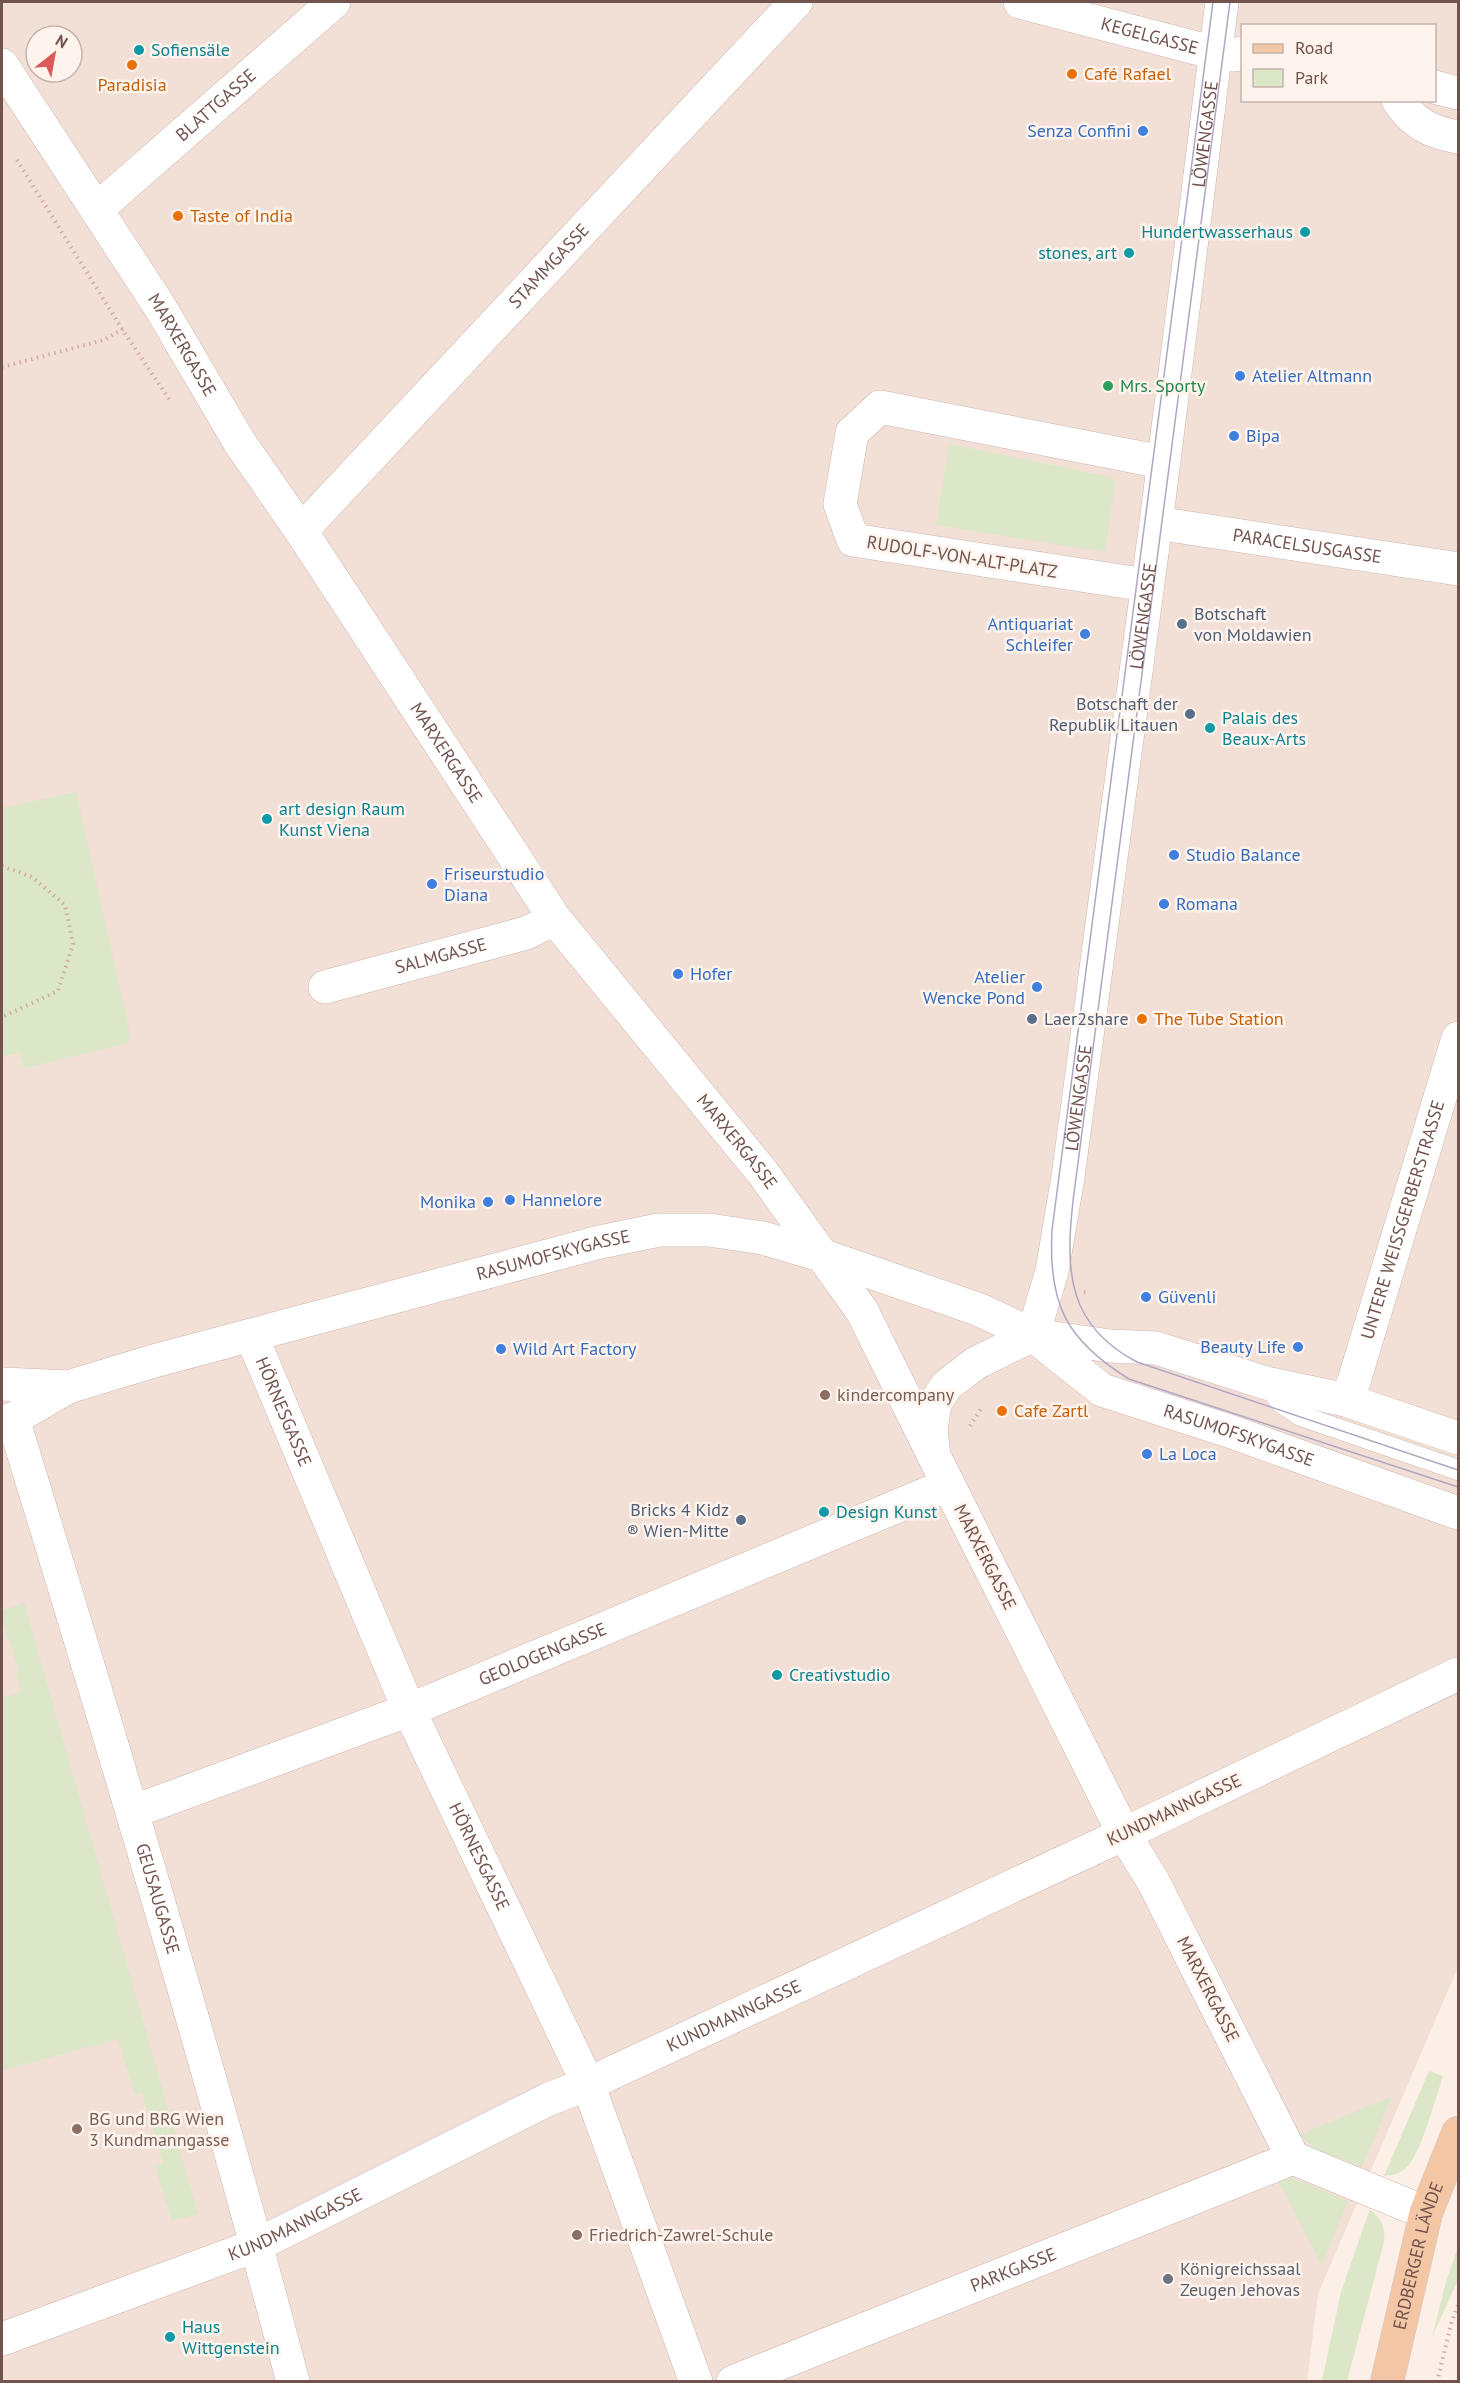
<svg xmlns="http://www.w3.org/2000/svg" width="1460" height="2383" font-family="'PT Sans',sans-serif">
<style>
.residential{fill:#f2dfd6;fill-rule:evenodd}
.green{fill:#dbe7c7}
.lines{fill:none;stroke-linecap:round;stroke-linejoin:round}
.lane-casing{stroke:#ceb7b1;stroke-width:21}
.street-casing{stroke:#ceb7b1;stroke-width:34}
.secondary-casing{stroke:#d0b6af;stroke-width:34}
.primary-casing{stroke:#d5cbca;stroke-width:34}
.path{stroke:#d3aca4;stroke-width:4;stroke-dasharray:1.5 4.5;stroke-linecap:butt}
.lane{stroke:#fff;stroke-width:20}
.street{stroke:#fff;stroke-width:33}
.secondary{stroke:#fff;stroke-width:33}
.primary{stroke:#f3c6a5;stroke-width:33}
.tram{stroke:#b0a6c4;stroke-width:1.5}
.culture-dot{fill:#0f9aa8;stroke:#fef4ed;stroke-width:2}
.food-dot{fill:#e8710a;stroke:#fef4ed;stroke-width:2}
.shop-dot{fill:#3f7fe0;stroke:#fef4ed;stroke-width:2}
.leisure-dot{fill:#2e9e5b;stroke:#fef4ed;stroke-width:2}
.service-dot{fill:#5c6f8a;stroke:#fef4ed;stroke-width:2}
.education-dot{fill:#8d6e63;stroke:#fef4ed;stroke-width:2}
.worship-dot{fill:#6b7280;stroke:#fef4ed;stroke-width:2}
.labels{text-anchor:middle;stroke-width:5;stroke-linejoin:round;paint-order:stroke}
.street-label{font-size:18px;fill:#72534e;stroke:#fef4ed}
.culture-label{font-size:18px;fill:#0d838f;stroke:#fef4ed;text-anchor:start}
.food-label{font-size:18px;fill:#c56008;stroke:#fef4ed;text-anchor:start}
.shop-label{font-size:18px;fill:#366cbe;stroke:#fef4ed;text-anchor:start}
.leisure-label{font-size:18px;fill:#27864d;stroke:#fef4ed;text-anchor:start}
.service-label{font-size:18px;fill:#4e5e75;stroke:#fef4ed;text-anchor:start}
.education-label{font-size:18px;fill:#785e54;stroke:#fef4ed;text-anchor:start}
.worship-label{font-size:18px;fill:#5b616d;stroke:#fef4ed;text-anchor:start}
</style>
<rect width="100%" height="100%" fill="#fbefe7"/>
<path class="residential" d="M2 2H1458V1967L1318 2294 1307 2381 2 2382ZM1242 26H1434V100H1242ZM36 36H72V72H36Z"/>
<g class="green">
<path d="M949 444 1111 477 1115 483 1105 552 936 525Z"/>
<path d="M76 792 129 1029V1043L24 1068 19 1053 2 1057V808Z"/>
<path d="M24 1603 198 2214 172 2221 155 2166 163 2163 142 2093 135 2095 118 2039 4 2070 2 2065V1698L21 1692 16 1673 19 1671 2 1618V1611Z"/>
<path d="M1429 2071 1443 2076C1436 2097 1421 2154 1406 2168 1399 2174 1392 2175 1384 2176Z"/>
<path d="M1392 2096 1362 2167 1315 2149 1300 2135Z"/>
<path d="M1285 2175 1348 2201 1322 2265 1276 2177Z"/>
<path d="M1370 2209C1381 2219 1386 2227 1384 2242L1347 2381H1322L1341 2292Z"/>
<path d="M1458 2247V2280L1432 2337 1446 2282Z"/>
</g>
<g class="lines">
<g class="lane-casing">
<path id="lane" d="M1266 1383 1281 1403 1301 1416 1458 1470"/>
</g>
<g class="street-casing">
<g id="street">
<path id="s1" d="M1020 2 1215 53 1234 55 1242 53"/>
<path id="s2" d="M2 65 160 307 240 443 301 531 555 919 763 1173 862 1311 934 1456"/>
<path d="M1434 87 1458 93"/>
<path d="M1398 100C1414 124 1430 132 1458 137"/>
<path id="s3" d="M97 209 334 2"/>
<path id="s4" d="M1156 523 1458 569"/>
<path id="s5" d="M301 531 796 2"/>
<path d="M1146 585 853 540 840 504 852 433 880 407 1162 462"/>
<path id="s6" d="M325 987 526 933 555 919"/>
<path id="s7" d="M252 1337 409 1710 588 2084 696 2382"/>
<path d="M2 1384 68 1387"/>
<path id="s8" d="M1346 1400 1354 1381 1458 1038"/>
<path id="s9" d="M13 1419C111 1739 208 2059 293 2382"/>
<path id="s10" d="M2 1422 13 1419 68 1387 154 1361 600 1242 659 1230H709L763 1238 824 1256 980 1310 1033 1335"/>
<path id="s11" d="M132 1812 409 1710 948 1485"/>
<path d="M1426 2213 1293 2158 1153 1881 1124 1834 1458 1674"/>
<path id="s12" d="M733 2382 1293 2158"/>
</g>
</g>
<g class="secondary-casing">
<g id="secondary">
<path id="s13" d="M1033 1335 1052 1271 1068 1177 1156 523 1222 2"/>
<path id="s14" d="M1034 1336 1102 1390 1229 1431 1458 1513"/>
<path id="s15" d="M2 2339 257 2245 549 2099 588 2084 1124 1834 934 1456 931 1429 935 1404 946 1386 976 1363 1033 1335 1110 1346 1156 1348 1266 1383 1346 1400 1458 1438"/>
</g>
</g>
<g class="primary-casing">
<g id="primary">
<path id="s16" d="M1387 2382 1426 2213 1458 2133"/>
</g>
</g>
<g class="path">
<path d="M17 160 122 329 171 402"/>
<path d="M2 367 104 340 123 329"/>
<path d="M2 866 32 877 65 905 73 944 58 991 2 1017"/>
<path d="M1084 1292 1090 1293"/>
<path d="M970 1426 982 1407"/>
<path d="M1437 2382 1451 2324 1458 2305"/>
</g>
<use href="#lane" class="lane"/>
<use href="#street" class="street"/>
<use href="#secondary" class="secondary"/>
<use href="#primary" class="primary"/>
<g class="tram">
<path d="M1213 2 1052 1230C1048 1304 1066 1340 1129 1379L1458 1487"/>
<path d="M1230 2 1073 1201C1065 1272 1068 1326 1137 1362L1458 1470"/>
</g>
</g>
<g class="culture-dot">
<circle cx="139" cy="50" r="6"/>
<circle cx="1305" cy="232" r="6"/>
<circle cx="1129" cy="253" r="6"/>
<circle cx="1210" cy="728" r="6"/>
<circle cx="267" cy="819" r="6"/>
<circle cx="824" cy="1512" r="6"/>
<circle cx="777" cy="1675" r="6"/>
<circle cx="170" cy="2337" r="6"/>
</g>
<g class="food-dot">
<circle cx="132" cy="65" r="6"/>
<circle cx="1072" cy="74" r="6"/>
<circle cx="178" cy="216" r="6"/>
<circle cx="1142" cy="1019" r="6"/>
<circle cx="1002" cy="1411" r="6"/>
</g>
<g class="shop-dot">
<circle cx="1143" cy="131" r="6"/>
<circle cx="1240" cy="376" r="6"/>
<circle cx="1234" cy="436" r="6"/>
<circle cx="1085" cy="634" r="6"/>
<circle cx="1174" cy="855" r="6"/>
<circle cx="432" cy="884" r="6"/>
<circle cx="1164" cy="904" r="6"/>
<circle cx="678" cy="974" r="6"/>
<circle cx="1037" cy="987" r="6"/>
<circle cx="510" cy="1200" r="6"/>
<circle cx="488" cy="1202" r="6"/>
<circle cx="1146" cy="1297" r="6"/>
<circle cx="1298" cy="1347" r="6"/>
<circle cx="501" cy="1349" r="6"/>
<circle cx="1147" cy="1454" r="6"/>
</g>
<circle class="leisure-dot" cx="1108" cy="386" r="6"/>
<g class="service-dot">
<circle cx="1182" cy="624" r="6"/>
<circle cx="1190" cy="714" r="6"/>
<circle cx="1032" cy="1019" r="6"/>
<circle cx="741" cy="1520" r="6"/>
</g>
<g class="education-dot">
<circle cx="825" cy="1395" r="6"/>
<circle cx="77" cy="2129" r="6"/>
<circle cx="577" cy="2235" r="6"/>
</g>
<circle class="worship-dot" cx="1168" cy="2279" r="6"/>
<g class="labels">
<g class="street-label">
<text dy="6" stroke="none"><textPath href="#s1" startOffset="134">KEGELGASSE</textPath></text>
<text dy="6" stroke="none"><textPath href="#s3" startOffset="158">BLATTGASSE</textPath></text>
<text dy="6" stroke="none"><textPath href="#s13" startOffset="1214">LÖWENGASSE</textPath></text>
<text dy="6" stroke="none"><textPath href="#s5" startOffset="363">STAMMGASSE</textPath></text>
<text dy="6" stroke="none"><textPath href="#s2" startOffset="333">MARXERGASSE</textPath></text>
<text dy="6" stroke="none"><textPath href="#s4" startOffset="153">PARACELSUSGASSE</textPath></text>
<text transform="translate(962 557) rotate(9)" y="6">RUDOLF-VON-ALT-PLATZ</text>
<text dy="6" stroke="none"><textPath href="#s13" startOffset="728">LÖWENGASSE</textPath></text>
<text dy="6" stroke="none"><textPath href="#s2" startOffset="819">MARXERGASSE</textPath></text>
<text dy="6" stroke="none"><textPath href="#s6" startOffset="120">SALMGASSE</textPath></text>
<text dy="6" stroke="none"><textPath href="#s13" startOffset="242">LÖWENGASSE</textPath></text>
<text dy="6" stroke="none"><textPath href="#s2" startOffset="1305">MARXERGASSE</textPath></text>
<text dy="6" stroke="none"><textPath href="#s8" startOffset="189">UNTERE WEISSGERBERSTRASSE</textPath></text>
<text dy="6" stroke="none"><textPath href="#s10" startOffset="578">RASUMOFSKYGASSE</textPath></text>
<text dy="6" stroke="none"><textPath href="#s7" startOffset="81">HÖRNESGASSE</textPath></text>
<text dy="6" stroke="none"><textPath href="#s14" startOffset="231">RASUMOFSKYGASSE</textPath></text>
<text transform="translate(985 1557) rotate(63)" y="6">MARXERGASSE</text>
<text dy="6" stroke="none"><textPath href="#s11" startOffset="440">GEOLOGENGASSE</textPath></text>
<text transform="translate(1174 1810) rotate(-25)" y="6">KUNDMANNGASSE</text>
<text dy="6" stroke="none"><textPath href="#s7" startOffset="567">HÖRNESGASSE</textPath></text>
<text dy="6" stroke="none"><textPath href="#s9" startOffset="501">GEUSAUGASSE</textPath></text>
<text transform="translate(1208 1989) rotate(63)" y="6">MARXERGASSE</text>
<text dy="6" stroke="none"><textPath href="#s15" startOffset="801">KUNDMANNGASSE</textPath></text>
<text dy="6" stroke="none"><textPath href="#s15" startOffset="315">KUNDMANNGASSE</textPath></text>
<text dy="6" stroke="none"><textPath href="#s16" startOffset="130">ERDBERGER LÄNDE</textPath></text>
<text dy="6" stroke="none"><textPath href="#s12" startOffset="302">PARKGASSE</textPath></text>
</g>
<g class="culture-label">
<text x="151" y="56">Sofiensäle</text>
<text x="1293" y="238" text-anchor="end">Hundertwasserhaus</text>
<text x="1117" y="259" text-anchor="end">stones, art</text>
<text x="1222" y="724">Palais des<tspan x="1222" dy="21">Beaux-Arts</tspan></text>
<text x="279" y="815">art design Raum<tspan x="279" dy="21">Kunst Viena</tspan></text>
<text x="836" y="1518">Design Kunst</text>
<text x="789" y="1681">Creativstudio</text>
<text x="182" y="2333">Haus<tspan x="182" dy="21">Wittgenstein</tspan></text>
</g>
<g class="food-label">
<text x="1084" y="80">Café Rafael</text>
<text x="132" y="91" text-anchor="middle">Paradisia</text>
<text x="190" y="222">Taste of India</text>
<text x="1154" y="1025">The Tube Station</text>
<text x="1014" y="1417">Cafe Zartl</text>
</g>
<g class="shop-label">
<text x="1131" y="137" text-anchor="end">Senza Confini</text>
<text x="1252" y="382">Atelier Altmann</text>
<text x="1246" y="442">Bipa</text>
<text x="1073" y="630" text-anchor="end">Antiquariat<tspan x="1073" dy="21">Schleifer</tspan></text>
<text x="1186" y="861">Studio Balance</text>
<text x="444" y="880">Friseurstudio<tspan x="444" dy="21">Diana</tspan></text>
<text x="1176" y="910">Romana</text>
<text x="690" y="980">Hofer</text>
<text x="1025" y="983" text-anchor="end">Atelier<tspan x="1025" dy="21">Wencke Pond</tspan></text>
<text x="522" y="1206">Hannelore</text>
<text x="476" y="1208" text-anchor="end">Monika</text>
<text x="1158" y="1303">Güvenli</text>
<text x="1286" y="1353" text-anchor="end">Beauty Life</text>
<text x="513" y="1355">Wild Art Factory</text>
<text x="1159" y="1460">La Loca</text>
</g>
<g class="leisure-label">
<text x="1120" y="392">Mrs. Sporty</text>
</g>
<g class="service-label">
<text x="1194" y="620">Botschaft<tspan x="1194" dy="21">von Moldawien</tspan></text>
<text x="1178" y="710" text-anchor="end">Botschaft der<tspan x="1178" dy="21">Republik Litauen</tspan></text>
<text x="1044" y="1025">Laer2share</text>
<text x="729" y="1516" text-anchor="end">Bricks 4 Kidz<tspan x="729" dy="21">® Wien-Mitte</tspan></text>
</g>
<g class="education-label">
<text x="837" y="1401">kindercompany</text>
<text x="89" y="2125">BG und BRG Wien<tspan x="89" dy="21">3 Kundmanngasse</tspan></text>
<text x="589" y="2241">Friedrich-Zawrel-Schule</text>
</g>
<g class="worship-label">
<text x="1180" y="2275">Königreichssaal<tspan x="1180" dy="21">Zeugen Jehovas</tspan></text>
</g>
</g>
<rect width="1460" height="2383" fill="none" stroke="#72534e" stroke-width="6"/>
<rect x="1241" y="24" width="195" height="78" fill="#fef4ed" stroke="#c6b4ad" stroke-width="1.5"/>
<rect x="1253" y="44" width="30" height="9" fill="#f3c6a5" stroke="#c6b4ad" stroke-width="1.5"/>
<text x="1295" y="54" font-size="18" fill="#72534e">Road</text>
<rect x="1253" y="69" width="30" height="18" fill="#dbe7c7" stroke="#c6b4ad" stroke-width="1.5"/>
<text x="1295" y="84" font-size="18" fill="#72534e">Park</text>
<g transform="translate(54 54) rotate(31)"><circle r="28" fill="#fef4ed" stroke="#c6b4ad" stroke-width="1.5"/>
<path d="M0-4.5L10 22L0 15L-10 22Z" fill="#da5857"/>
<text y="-9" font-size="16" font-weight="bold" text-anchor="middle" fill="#72534e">N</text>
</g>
</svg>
